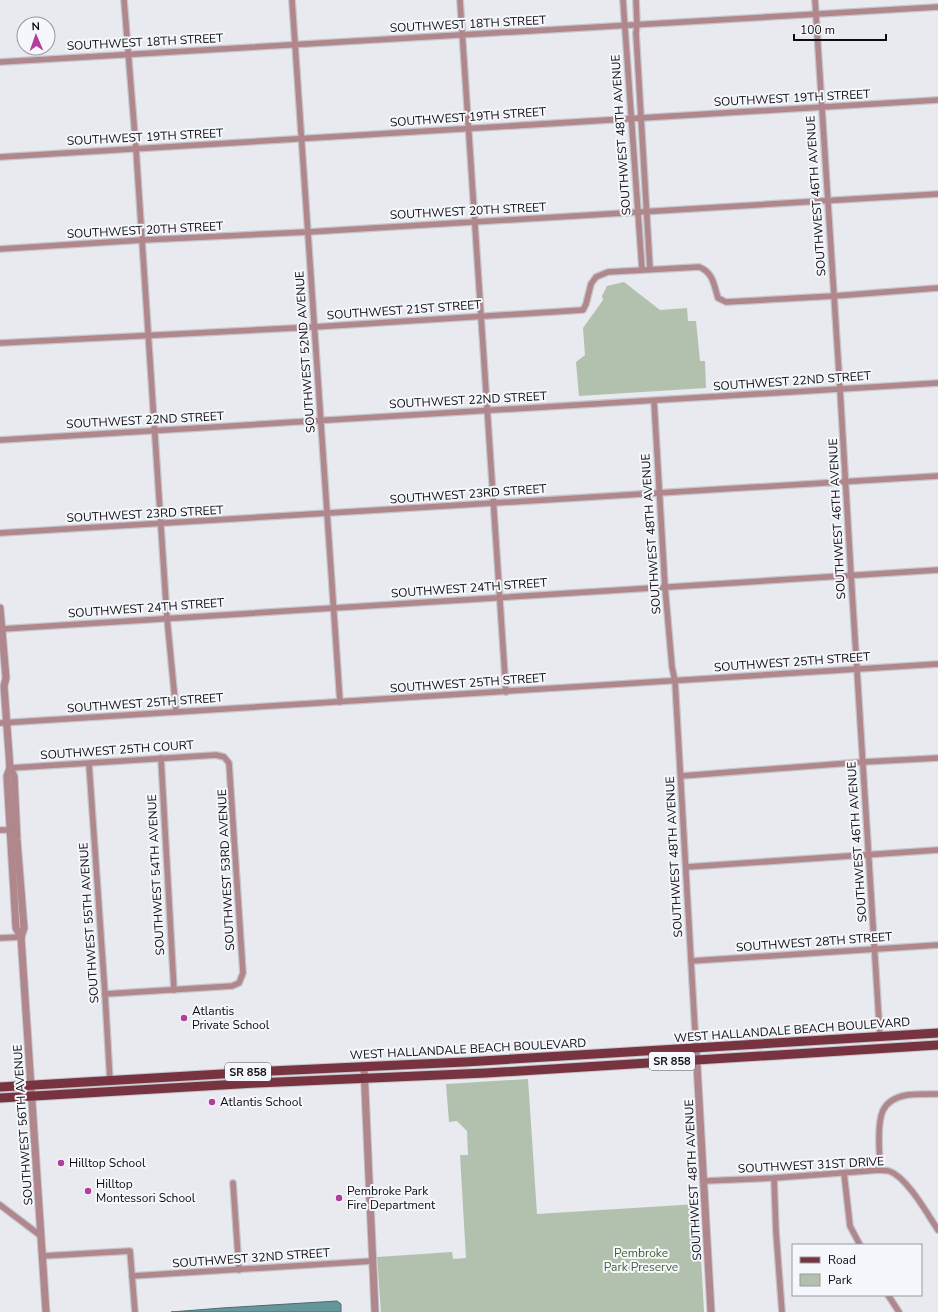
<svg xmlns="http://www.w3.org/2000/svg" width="938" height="1312" font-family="'Nunito Sans',sans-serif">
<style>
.green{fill:#b2c1ad}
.water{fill:#64979b;stroke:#4a6d71}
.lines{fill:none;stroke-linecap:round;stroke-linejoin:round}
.minor-casing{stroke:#c5c6cb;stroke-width:8}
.tertiary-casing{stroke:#c5c6cb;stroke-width:9}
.primary-casing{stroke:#c5c6cb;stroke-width:11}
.minor{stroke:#b0878c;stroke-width:5.5}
.tertiary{stroke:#b0878c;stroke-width:7}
.primary{stroke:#783341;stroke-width:9}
.poi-dot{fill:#b03f9b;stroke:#f5f7fc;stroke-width:1.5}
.labels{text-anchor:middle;stroke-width:4;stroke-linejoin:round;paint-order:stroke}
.shield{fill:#f5f7fc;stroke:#525255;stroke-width:1}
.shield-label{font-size:11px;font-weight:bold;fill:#0c0c0e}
.street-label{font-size:12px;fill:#0c0c0e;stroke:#f5f7fc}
.poi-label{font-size:12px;fill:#0c0c0e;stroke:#f5f7fc;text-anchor:start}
.park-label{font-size:12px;fill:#406332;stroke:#f5f7fc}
</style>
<rect width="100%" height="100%" fill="#e8eaef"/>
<g class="green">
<path d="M624 282 660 310 687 308 688 321H696L700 361H705L706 388 579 396 576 362 585 355 583 328 603 300 602 296 607 286Z"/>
<path d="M528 1079 537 1214 698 1204 704 1312H381L377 1257 452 1252 453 1259 466 1258 460 1155H468L467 1131 457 1121 449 1122 446 1084Z"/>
</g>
<path class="water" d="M337 1301 341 1304V1312H171L222 1308Z"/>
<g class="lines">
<g class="minor-casing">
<g id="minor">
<path d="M124 0 136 149 167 618 176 711"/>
<path d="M292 0 340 702"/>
<path d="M460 0 506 692"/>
<path d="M623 0 642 269"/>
<path d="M636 0 637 25 636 33 650 269"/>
<path d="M815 0 840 389 851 575 880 1037"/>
<path d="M0 62 938 7"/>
<path d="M0 157 938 100"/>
<path d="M0 249 143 240 308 232 938 194"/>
<path d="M0 343 314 327 583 310 586 304 591 284 596 277 608 272 699 267C713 272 714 285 718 298L726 302 834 296 938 288"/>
<path d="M654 401 665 587 672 667 675 681 696 1048"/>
<path d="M0 440 938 383"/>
<path d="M0 533 938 476"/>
<path d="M2 629 938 570"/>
<path d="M0 723 938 664"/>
<path d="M161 758 174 990"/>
<path d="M89 764 105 994 110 1081"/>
<path d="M10 768 216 755 224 757 229 763 243 973 239 983 232 986 105 994"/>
<path d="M681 776 863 762 938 758"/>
<path d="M0 830H14"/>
<path d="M686 867 938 850"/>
<path d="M0 938 21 937"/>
<path d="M691 961 938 945"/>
<path d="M880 1170C880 1160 879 1150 879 1139 879 1117 880 1100 907 1095 917 1094 928 1094 938 1094"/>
<path d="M844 1173 850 1226 860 1245"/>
<path d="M774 1178 776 1232 782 1312"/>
<path d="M704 1181 774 1178 880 1170C882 1171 886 1170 889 1171 907 1177 928 1215 938 1230"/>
<path d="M233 1183 239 1270"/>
<path d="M0 1205 41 1236"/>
<path d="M42 1256 130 1251 135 1312"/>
<path d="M132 1276 373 1261"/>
<path d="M888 1295 899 1312"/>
</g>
</g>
<g class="tertiary-casing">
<g id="tertiary">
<path d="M0 608 6 678 4 686 10 768 7 776 16 928 21 937"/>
<path d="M10 768 14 776 17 840 24 928 21 937 46 1312"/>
<path d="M696 1048 711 1312"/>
<path d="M364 1067 375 1312"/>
</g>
</g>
<g class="primary-casing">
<g id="primary">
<path d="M0 1087 271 1071 465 1062 938 1033"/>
<path d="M0 1098 257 1083 486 1073 938 1045"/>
</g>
</g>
<use href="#minor" class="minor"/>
<use href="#tertiary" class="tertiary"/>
<use href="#primary" class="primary"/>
</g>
<g class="poi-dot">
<circle cx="184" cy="1018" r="4"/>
<circle cx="212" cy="1102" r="4"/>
<circle cx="61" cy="1163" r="4"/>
<circle cx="88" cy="1191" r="4"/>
<circle cx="339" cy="1198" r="4"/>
</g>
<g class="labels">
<g class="shield">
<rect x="649" y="1052" width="46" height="18" rx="3"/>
<rect x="225" y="1063" width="46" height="18" rx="3"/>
</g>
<g class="shield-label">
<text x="672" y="1065">SR 858</text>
<text x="248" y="1076">SR 858</text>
</g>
<g class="street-label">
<text transform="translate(468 24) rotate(-3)" y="4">SOUTHWEST 18TH STREET</text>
<text transform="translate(145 42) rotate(-3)" y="4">SOUTHWEST 18TH STREET</text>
<text transform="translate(792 98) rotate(-3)" y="4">SOUTHWEST 19TH STREET</text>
<text transform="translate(468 117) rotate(-4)" y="4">SOUTHWEST 19TH STREET</text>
<text transform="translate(621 135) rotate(-94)" y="4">SOUTHWEST 48TH AVENUE</text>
<text transform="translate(145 137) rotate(-3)" y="4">SOUTHWEST 19TH STREET</text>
<text transform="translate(816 196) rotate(-94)" y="4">SOUTHWEST 46TH AVENUE</text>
<text transform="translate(468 211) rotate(-3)" y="4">SOUTHWEST 20TH STREET</text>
<text transform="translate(145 230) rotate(-3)" y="4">SOUTHWEST 20TH STREET</text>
<text transform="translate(404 310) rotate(-4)" y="4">SOUTHWEST 21ST STREET</text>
<text transform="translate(305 352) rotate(-94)" y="4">SOUTHWEST 52ND AVENUE</text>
<text transform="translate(792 381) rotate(-4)" y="4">SOUTHWEST 22ND STREET</text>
<text transform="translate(468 400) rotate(-3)" y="4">SOUTHWEST 22ND STREET</text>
<text transform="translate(145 420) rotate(-3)" y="4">SOUTHWEST 22ND STREET</text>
<text transform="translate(468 494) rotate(-4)" y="4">SOUTHWEST 23RD STREET</text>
<text transform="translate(145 514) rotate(-3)" y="4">SOUTHWEST 23RD STREET</text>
<text transform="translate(837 519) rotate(-93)" y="4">SOUTHWEST 46TH AVENUE</text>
<text transform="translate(651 534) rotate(-94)" y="4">SOUTHWEST 48TH AVENUE</text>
<text transform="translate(469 588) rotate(-4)" y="4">SOUTHWEST 24TH STREET</text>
<text transform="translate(146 608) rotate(-4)" y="4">SOUTHWEST 24TH STREET</text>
<text transform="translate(792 662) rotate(-4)" y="4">SOUTHWEST 25TH STREET</text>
<text transform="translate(468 683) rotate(-4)" y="4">SOUTHWEST 25TH STREET</text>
<text transform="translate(145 703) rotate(-4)" y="4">SOUTHWEST 25TH STREET</text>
<text transform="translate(117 750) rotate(-4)" y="4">SOUTHWEST 25TH COURT</text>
<text transform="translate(857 842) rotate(-94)" y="4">SOUTHWEST 46TH AVENUE</text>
<text transform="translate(674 857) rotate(-93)" y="4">SOUTHWEST 48TH AVENUE</text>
<text transform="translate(226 870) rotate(-93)" y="4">SOUTHWEST 53RD AVENUE</text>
<text transform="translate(156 875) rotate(-93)" y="4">SOUTHWEST 54TH AVENUE</text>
<text transform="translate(89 923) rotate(-94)" y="4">SOUTHWEST 55TH AVENUE</text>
<text transform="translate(814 942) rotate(-4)" y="4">SOUTHWEST 28TH STREET</text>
<text transform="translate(792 1030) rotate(-4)" y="4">WEST HALLANDALE BEACH BOULEVARD</text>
<text transform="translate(468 1049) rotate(-3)" y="4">WEST HALLANDALE BEACH BOULEVARD</text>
<text transform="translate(23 1125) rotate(-94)" y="4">SOUTHWEST 56TH AVENUE</text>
<text transform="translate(811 1165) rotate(-3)" y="4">SOUTHWEST 31ST DRIVE</text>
<text transform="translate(693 1180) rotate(-93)" y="4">SOUTHWEST 48TH AVENUE</text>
<text transform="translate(251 1258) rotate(-4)" y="4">SOUTHWEST 32ND STREET</text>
</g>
<g class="poi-label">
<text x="192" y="1015">Atlantis<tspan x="192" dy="14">Private School</tspan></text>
<text x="220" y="1106">Atlantis School</text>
<text x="69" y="1167">Hilltop School</text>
<text x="96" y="1188">Hilltop<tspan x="96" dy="14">Montessori School</tspan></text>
<text x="347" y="1195">Pembroke Park<tspan x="347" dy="14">Fire Department</tspan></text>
</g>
<g class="park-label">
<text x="641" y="1257">Pembroke<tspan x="641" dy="14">Park Preserve</tspan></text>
</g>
</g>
<rect x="792" y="1244" width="130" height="52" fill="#f5f7fc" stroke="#98999d"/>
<rect x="800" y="1257" width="20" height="6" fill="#783341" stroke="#98999d"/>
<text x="828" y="1264" font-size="12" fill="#0c0c0e">Road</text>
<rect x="800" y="1274" width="20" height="12" fill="#b2c1ad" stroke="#98999d"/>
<text x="828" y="1284" font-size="12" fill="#0c0c0e">Park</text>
<g transform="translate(36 36) rotate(358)"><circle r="19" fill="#f5f7fc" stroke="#98999d"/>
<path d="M0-3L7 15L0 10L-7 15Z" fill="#b03f9b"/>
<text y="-6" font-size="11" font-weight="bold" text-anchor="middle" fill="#0c0c0e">N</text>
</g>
<path d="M794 34v6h92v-6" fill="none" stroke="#0c0c0e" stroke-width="2"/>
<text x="800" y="34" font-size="12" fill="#0c0c0e" stroke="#f5f7fc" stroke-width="3" paint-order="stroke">100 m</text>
</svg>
